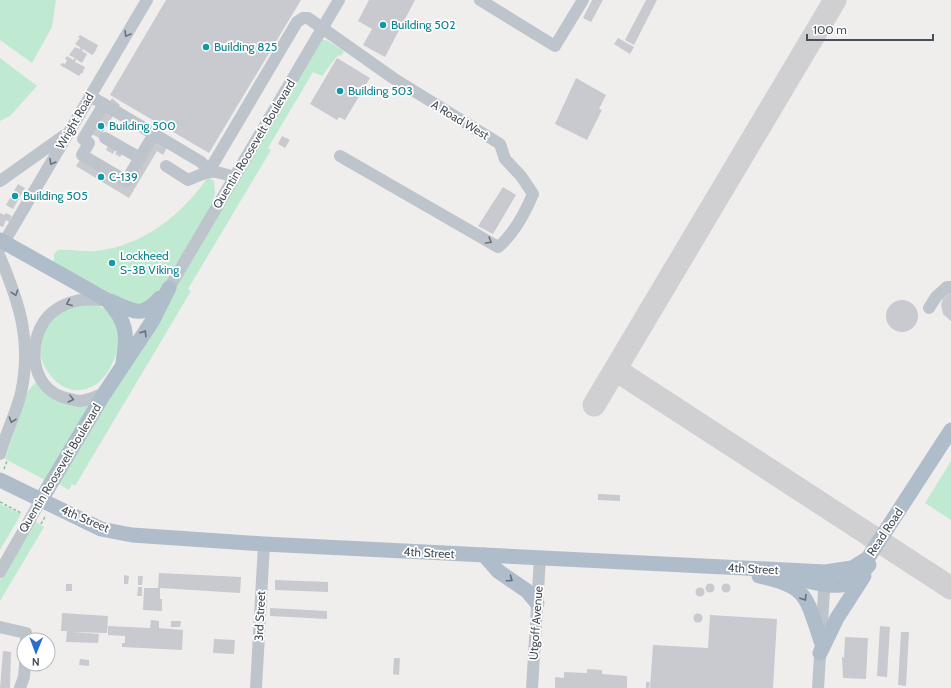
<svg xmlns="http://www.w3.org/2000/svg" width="951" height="688" font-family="Cabin,sans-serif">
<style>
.green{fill:#bfead1}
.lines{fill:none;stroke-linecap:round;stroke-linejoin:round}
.taxiway{stroke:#d0d0d2;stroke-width:23}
.building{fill:#c8cad0}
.path{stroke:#7bc5a2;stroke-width:1.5;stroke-dasharray:3 2;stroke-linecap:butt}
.minor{stroke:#bdc4cb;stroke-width:12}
.major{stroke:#afbcca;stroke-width:15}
.oneway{stroke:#6a737b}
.oneway2{stroke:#66707b}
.culture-dot{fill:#0f9aa8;stroke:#fff;stroke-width:1.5}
.labels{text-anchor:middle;stroke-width:3.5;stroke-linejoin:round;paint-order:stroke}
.culture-label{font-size:12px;fill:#0d838f;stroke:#fff;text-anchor:start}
.street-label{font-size:12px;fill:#475059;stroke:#fff}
</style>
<rect width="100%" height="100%" fill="#f0eded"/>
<g class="green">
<path d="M0 0H56L52 27 32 63 0 40Z"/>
<path d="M322 40H326L344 51 341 56 338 55 322 76 313 72 268 148 271 150 188 289 191 291 75 486 72 484 69 490 59 484Z"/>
<path d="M0 58 37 86 10 116 0 121Z"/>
<path d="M208 177 214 181 215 194 212 204 159 293 153 300 136 307 54 262V254L58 250C70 249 82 252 94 251 142 247 182 215 208 177Z"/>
<path d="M67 305C105 305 102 301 122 334 118 351 111 375 95 385 69 401 44 377 40 352 38 345 39 336 43 329 47 320 60 312 67 305Z"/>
<path d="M36 382 91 404 45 480 5 459 28 391Z"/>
<path d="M951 461V520L925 503Z"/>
<path d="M0 504 21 514 0 550Z"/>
<path d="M35 521 44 527 0 601V580Z"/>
</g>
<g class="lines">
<g class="taxiway">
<path d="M616 370 951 588"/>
<path d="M594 405 835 0"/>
</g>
</g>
<g class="building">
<path d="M166 0H301L209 153 110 95Z"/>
<path d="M369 0H415L385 57 363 45 372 29 358 21Z"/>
<path d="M592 0H603L591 22 583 18Z"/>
<path d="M646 0H657L634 45 625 40Z"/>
<path d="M80 35 98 45 95 52 92 55 83 49 82 51 87 54 82 63 76 59 75 62 85 67 82 74 81 73 79 76 60 65 62 63 65 64 67 60 65 59 67 56 73 60 75 58 69 55 75 47 80 49 81 48 75 44 80 38 78 37Z"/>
<path d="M618 38 634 47 630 54 614 44Z"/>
<path d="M337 58 370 78 345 120 339 117 337 120 310 104Z"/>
<path d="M576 78 606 95 599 109 602 110 587 140 555 124Z"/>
<path d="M112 98 120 105 99 138 92 134Z"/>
<path d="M282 136 290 140 285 148 278 144Z"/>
<path d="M155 139 168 146 163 155 157 151 129 198 76 166 80 160 126 187Z"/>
<path d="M108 146 115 150 113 154 106 150Z"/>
<path d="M117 151 122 154 120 157 115 154Z"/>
<path d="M18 184 25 188 13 209 6 205Z"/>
<path d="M503 187 516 195 493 234 478 226Z"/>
<path d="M0 213 4 215 6 213 12 216 9 222 6 220 3 227 0 226Z"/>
<path d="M951 292V321L943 314 941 304 943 299Z"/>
<circle cx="902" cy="316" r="16"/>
<path d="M598 494 620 495V501L598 500Z"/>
<path d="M159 573 241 577 240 593 160 588V599H162V611L143 610 144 588H158Z"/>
<path d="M124 575 129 576 128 584H124Z"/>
<path d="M138 576H143L142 585H138Z"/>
<path d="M275 580 328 582V592L275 590Z"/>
<circle cx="710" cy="588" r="4.5"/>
<circle cx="726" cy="588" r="4.5"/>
<rect x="66" y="584" width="6" height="7"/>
<path d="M138 587H142V596H137Z"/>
<circle cx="700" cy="592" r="4.5"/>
<path d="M270 608 327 611V619L270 616Z"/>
<path d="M62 613 108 616 107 633 71 632 99 634 98 643 66 642 67 631H61Z"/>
<circle cx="698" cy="618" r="4.5"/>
<path d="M710 615 777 619 773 688H650L653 645 708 648Z"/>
<path d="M151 620 159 621V628L183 630 182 650 122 647V643H125V636L108 635V626L150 628Z"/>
<path d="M171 621H181L180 627H171Z"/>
<path d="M880 626 890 627 887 677 877 676Z"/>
<path d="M901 632H909L906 686 898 685Z"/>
<path d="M845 637 868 638 866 679 843 678 842 657 844 658Z"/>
<path d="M214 639 235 640 234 654 213 653Z"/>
<path d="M3 651 11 652 10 688H0Z"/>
<path d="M394 658H400L399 675 393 674Z"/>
<path d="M80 659 89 660V666L79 665Z"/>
<path d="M587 669 602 670V674L627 676V688H555V677L564 678V672L587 673Z"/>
<path d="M646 682H650L649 688H646Z"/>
</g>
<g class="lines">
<g class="path">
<path d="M4 469 7 461"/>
<path d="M0 502 21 513"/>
<path d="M41 524 46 515"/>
</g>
<g class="minor">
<path d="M480 0 555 46 583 0"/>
<path d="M90 96 201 162 209 171 297 22 303 18H308L393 78 500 144 505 159 521 176 533 194C525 213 514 234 498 247L340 156"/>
<path d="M104 104 83 139 89 143 82 155 126 181 154 134"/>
<path d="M105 138 140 158"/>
<path d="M166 166 188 180C211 170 211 169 234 177"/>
<path d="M0 181 65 135"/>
<path d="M0 249 147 0"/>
<path d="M0 257C20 304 32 342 21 393 16 413 6 433 0 454"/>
<path d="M169 288 339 0"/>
<path d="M929 308 936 297 947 287H951"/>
<path d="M104 394C96 396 88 400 80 401 76 401 70 399 66 398 34 390 27 351 42 325 48 313 62 304 76 301 85 298 96 300 106 300"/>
<path d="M0 572 41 500"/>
<path d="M0 627 26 633V640"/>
<path d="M20 688 24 677 25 664"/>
<path d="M256 688 264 544"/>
<path d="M532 688 540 558"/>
<path d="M818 688 825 575"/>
</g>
<g class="major">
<path d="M0 240 107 300C127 322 128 334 123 362"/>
<path d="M110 301C133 311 142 319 160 298"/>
<path d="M0 480 101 529 132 535 264 544 825 572 852 568 868 558 951 430"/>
<path d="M41 500 104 394 153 320 169 288"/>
<path d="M484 555 498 571 527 591 537 603"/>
<path d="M759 576C808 586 806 597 821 641"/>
<path d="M799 579C814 582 834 589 848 583 857 580 863 571 869 565"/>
<path d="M820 653 837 618 864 576"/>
</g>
</g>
<defs><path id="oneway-chevron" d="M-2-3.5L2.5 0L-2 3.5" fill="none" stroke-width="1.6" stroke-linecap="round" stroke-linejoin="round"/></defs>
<g class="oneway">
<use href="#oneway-chevron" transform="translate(127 34) rotate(121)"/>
<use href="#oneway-chevron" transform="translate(52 162) rotate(120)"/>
<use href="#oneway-chevron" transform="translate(489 241) rotate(30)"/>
<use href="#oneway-chevron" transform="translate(15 293) rotate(71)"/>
<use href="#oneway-chevron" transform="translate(69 303) rotate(158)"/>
<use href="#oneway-chevron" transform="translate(71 399) rotate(14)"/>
<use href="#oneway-chevron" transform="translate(12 420) rotate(109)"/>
</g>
<g class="oneway2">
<use href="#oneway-chevron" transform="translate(144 333) rotate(-57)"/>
<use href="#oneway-chevron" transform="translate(510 579) rotate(35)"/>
<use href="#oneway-chevron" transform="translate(804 598) rotate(58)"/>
</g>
<g class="culture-dot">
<circle cx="383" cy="25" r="4"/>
<circle cx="206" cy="47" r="4"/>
<circle cx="340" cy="91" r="4"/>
<circle cx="101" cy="126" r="4"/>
<circle cx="101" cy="177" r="4"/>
<circle cx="15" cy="196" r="4"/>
<circle cx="112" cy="263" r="4"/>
</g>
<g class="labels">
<g class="culture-label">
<text x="391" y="29">Building 502</text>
<text x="214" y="51">Building 825</text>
<text x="348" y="95">Building 503</text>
<text x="109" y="130">Building 500</text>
<text x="109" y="181">C-139</text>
<text x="23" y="200">Building 505</text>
<text x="120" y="260">Lockheed<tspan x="120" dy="14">S-3B Viking</tspan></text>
</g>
<g class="street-label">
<text transform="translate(460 120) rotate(31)" y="4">A Road West</text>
<text transform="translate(75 121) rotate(-60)" y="4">Wright Road</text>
<text transform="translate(254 144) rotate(-59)" y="4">Quentin Roosevelt Boulevard</text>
<text transform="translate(60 468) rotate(-59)" y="4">Quentin Roosevelt Boulevard</text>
<text transform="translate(85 519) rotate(23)" y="4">4th Street</text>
<text transform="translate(885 532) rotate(-56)" y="4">Read Road</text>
<text transform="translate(429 553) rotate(3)" y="4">4th Street</text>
<text transform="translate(753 569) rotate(3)" y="4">4th Street</text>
<text transform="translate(260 616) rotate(-87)" y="4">3rd Street</text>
<text transform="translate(536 623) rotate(-86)" y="4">Utgoff Avenue</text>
</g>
</g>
<g transform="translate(36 652) rotate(181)"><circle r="19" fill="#ffffff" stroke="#b5b9bd"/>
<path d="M0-3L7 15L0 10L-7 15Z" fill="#296ece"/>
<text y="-6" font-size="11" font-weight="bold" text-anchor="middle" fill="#475059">N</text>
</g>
<path d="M807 34v6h126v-6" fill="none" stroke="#475059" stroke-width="2"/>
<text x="813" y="34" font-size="12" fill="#475059" stroke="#ffffff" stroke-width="3" paint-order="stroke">100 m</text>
</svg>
